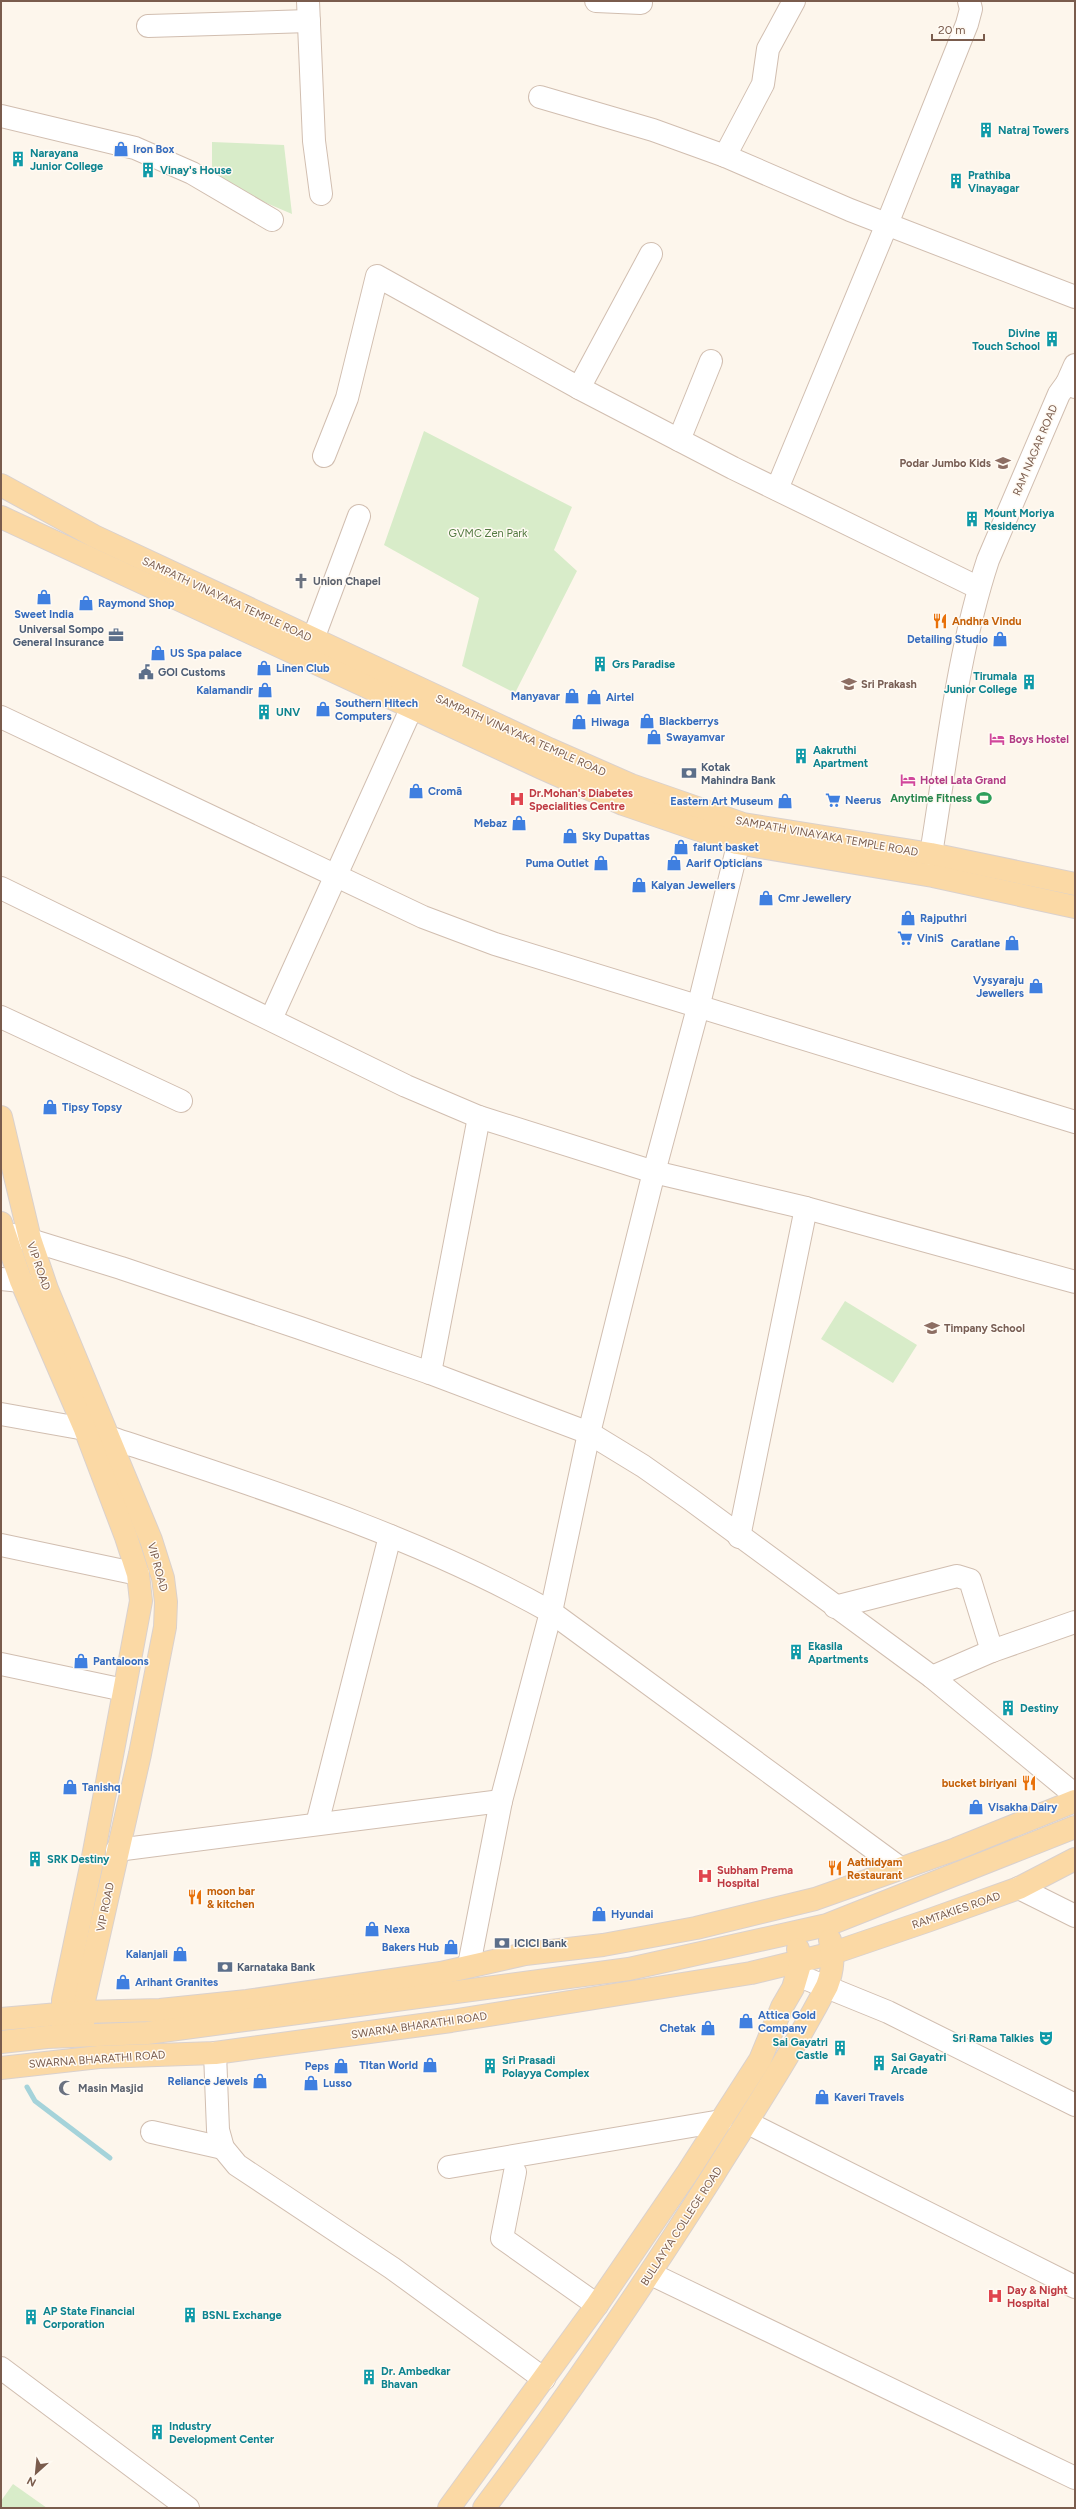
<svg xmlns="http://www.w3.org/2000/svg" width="1076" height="2509" font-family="Figtree,sans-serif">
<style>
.green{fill:#d8ecc9}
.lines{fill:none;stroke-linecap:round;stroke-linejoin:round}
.stream{stroke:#a5d3da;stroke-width:5}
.minor-casing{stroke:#d1beb0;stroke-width:24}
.major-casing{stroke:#dad1cd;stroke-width:24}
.minor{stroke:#fff;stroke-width:22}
.major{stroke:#fbd9a5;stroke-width:22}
.labels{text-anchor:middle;stroke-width:3;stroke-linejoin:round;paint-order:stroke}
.culture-label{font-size:11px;font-weight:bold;fill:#0d838f;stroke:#fffaf3;text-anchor:start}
.shop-label{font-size:11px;font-weight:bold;fill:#366cbe;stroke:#fffaf3;text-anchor:start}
.street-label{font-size:11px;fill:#7a5c4d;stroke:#fffaf3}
.education-label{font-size:11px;font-weight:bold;fill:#785e54;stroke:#fffaf3;text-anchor:start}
.park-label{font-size:11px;fill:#537a41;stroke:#fffaf3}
.worship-label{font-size:11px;font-weight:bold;fill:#5b616d;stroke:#fffaf3;text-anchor:start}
.food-label{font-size:11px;font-weight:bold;fill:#c56008;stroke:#fffaf3;text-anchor:start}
.service-label{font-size:11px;font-weight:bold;fill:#4e5e75;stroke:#fffaf3;text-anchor:start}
.hotel-label{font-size:11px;font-weight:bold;fill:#b23c85;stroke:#fffaf3;text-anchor:start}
.health-label{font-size:11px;font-weight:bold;fill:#be3a42;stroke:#fffaf3;text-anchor:start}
.leisure-label{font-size:11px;font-weight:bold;fill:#27864d;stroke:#fffaf3;text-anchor:end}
</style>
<rect width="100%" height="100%" fill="#fdf6ec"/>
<g class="green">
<path d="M212 142 284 145 292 214 212 180Z"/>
<path d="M424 431 572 507 554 550 577 571 515 693 462 666 479 598 384 545Z"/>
<path d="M845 1301 917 1345 893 1383 821 1339Z"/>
<path d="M13 2484 47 2508H1V2501Z"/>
</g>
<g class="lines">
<path class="stream" d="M27 2087 35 2101 110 2158"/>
<g class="minor-casing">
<g id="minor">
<path d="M308 1 314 141 321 194"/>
<path d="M596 1 641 3"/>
<path d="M794 1 768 49 763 84 725 156 850 210 1075 297"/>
<path d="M148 26 309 21"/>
<path d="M540 97 653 130 725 156"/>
<path d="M1 116 135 148 192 173 272 220"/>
<path d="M1067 383 1075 365"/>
<path d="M579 388 651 254"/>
<path d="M679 440 711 361"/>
<path d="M324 456 347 398 377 276 579 388 733 468 979 588"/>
<path d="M777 489 887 224 967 24 971 9 969 1"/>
<path d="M313 639 359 516"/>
<path d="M1 717 423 917 495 944 1075 1122"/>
<path d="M931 854C947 756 957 654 988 560L1059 394 1067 383 1075 387"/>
<path d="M1 888 406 1086 479 1117 654 1172 806 1208 1075 1282"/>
<path d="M1 1017 181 1101"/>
<path d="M271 1019 412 707"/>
<path d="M14 1235 121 1268 300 1328 430 1373 589 1433 643 1466 690 1499 932 1677 1075 1795"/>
<path d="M1 1279 21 1281"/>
<path d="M430 1373 479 1117"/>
<path d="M1 1414 85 1429"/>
<path d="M108 1437C259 1487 412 1534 551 1612L900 1868"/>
<path d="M739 1537 806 1208"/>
<path d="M1 1545 138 1574"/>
<path d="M835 1607 957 1576 970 1580 992 1651"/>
<path d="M1 1664 124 1690"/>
<path d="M932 1677 992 1651 1075 1622"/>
<path d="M317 1824 390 1536"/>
<path d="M117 1850 501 1801"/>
<path d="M1019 1888 1075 1916"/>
<path d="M469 1965 501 1801 551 1612 589 1433 654 1172 698 1008 743 825"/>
<path d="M797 1975 888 2012 1075 2105"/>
<path d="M215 2053 218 2130 223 2148 237 2165 392 2268 544 2379"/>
<path d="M748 2123 1075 2287"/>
<path d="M152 2132 223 2148"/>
<path d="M449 2167 721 2121"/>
<path d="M515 2172 502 2238 597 2305"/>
<path d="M651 2274 1075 2478"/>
<path d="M1 2368 188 2508"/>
</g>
</g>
<g class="major-casing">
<g id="major">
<path d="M1 485 94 536 549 749 631 785 743 824 931 854 1075 884"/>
<path d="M1 517 542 768 623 804 737 843 933 876 1075 907"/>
<path d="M1 1117 30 1239 47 1289 151 1540 163 1578 166 1602 165 1627 140 1754 84 2001 83 2026"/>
<path d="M1 1223 21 1281 85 1429 126 1537 138 1574 141 1601 93 1857 63 2000V2029"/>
<path d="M1 2019 82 2012 160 2010 247 2001 441 1973 525 1954 603 1945 696 1928 815 1899 956 1849 1075 1801"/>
<path d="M1 2042 47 2037 147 2033 629 1969 827 1925 1075 1827"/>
<path d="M1 2068 99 2057 215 2053 451 2021 751 1973 833 1953 927 1921 1019 1888 1075 1859"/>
<path d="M449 2508 597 2305 688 2172 760 2060 782 2007 793 1988 801 1961 798 1949"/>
<path d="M484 2508C566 2400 641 2289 714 2174 753 2112 793 2051 827 1986 833 1970 834 1957 830 1940"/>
</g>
</g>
<use href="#minor" class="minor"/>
<use href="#major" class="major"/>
</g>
<defs>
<g id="building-bare" transform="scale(1.2)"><path d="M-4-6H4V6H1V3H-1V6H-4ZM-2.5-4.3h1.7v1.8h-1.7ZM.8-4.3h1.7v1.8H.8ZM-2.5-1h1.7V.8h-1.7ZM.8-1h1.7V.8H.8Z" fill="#0f9aa8" stroke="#fffaf3" stroke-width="2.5" paint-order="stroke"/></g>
<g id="shop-bare" transform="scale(1.2)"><path d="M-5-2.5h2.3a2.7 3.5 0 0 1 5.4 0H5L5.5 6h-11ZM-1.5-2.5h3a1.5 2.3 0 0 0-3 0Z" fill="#3f7fe0" stroke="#fffaf3" stroke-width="2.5" paint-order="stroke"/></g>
<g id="school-bare" transform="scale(1.2)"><path d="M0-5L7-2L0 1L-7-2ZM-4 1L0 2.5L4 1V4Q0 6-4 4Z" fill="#8d6e63" stroke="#fffaf3" stroke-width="2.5" paint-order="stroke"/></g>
<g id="church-bare" transform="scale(1.2)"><path d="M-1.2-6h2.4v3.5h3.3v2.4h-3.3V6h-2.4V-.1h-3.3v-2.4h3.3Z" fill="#6b7280" stroke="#fffaf3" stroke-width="2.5" paint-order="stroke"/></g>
<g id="restaurant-bare" transform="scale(1.2)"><path d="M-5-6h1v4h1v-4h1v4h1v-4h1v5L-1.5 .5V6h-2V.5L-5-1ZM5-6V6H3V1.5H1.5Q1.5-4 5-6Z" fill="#e8710a" stroke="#fffaf3" stroke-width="2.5" paint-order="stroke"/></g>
<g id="office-bare" transform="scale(1.2)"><path d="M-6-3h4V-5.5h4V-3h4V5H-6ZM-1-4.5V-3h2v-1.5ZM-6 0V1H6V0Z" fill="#5c6f8a" stroke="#fffaf3" stroke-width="2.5" paint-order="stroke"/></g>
<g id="civic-bare" transform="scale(1.2)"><path d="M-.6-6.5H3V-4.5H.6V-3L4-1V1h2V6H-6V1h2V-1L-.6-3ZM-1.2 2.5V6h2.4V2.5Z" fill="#5c6f8a" stroke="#fffaf3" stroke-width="2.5" paint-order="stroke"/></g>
<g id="hotel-bare" transform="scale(1.2)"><path d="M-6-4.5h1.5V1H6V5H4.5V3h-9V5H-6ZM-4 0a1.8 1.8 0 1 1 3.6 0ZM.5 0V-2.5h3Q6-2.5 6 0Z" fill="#d1479c" stroke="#fffaf3" stroke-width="2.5" paint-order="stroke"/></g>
<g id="bank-bare" transform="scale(1.2)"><path d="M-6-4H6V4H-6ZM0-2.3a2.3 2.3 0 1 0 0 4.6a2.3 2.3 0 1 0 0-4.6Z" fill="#5c6f8a" stroke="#fffaf3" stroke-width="2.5" paint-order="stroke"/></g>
<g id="stadium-bare" transform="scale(1.2)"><path d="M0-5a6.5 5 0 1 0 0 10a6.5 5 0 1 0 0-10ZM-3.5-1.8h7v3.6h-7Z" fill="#2e9e5b" stroke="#fffaf3" stroke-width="2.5" paint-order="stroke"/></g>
<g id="hospital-bare" transform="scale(1.2)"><path d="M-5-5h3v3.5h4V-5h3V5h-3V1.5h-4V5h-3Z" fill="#e0444e" stroke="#fffaf3" stroke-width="2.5" paint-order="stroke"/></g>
<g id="supermarket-bare" transform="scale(1.2)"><path d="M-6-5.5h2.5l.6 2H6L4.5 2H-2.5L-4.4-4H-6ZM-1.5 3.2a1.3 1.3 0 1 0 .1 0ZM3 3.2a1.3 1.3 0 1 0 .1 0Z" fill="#3f7fe0" stroke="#fffaf3" stroke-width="2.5" paint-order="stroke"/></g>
<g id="theatre-bare" transform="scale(1.2)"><path d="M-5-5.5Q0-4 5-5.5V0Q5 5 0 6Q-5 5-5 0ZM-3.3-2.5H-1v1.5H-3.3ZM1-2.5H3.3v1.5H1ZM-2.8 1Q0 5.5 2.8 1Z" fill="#0f9aa8" stroke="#fffaf3" stroke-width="2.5" paint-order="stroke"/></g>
<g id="mosque-bare" transform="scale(1.2)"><path d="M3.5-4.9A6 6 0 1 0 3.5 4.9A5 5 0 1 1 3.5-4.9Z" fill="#6b7280" stroke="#fffaf3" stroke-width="2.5" paint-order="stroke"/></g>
</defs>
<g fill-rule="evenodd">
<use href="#building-bare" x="986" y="130"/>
<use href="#shop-bare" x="121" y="149"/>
<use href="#building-bare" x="18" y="159"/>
<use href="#building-bare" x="148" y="170"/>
<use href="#building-bare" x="956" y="181"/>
<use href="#building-bare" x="1052" y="339"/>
<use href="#school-bare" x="1003" y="463"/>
<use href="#building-bare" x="972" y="519"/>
<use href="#church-bare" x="301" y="581"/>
<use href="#shop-bare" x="44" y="597"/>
<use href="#shop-bare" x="86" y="603"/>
<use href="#restaurant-bare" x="940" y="621"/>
<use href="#office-bare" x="116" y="635"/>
<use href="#shop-bare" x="1000" y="639"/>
<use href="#shop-bare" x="158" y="653"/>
<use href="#building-bare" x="600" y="664"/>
<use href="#shop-bare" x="264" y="668"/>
<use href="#civic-bare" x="146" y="672"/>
<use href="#building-bare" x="1029" y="682"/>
<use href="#school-bare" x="849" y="684"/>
<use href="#shop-bare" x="265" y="690"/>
<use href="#shop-bare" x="572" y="696"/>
<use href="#shop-bare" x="594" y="697"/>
<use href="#shop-bare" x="323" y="709"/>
<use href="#building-bare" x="264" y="712"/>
<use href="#shop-bare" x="647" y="721"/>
<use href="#shop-bare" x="579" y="722"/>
<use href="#shop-bare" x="654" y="737"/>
<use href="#hotel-bare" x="997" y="739"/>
<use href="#building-bare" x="801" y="756"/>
<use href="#bank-bare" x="689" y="773"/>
<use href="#hotel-bare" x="908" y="780"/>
<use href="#shop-bare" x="416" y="791"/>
<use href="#stadium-bare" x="984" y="798"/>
<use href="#hospital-bare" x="517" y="799"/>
<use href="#supermarket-bare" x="833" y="800"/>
<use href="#shop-bare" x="785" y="801"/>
<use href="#shop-bare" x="519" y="823"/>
<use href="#shop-bare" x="570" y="836"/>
<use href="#shop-bare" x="681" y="847"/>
<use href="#shop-bare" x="601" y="863"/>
<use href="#shop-bare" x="674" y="863"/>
<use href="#shop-bare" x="639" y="885"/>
<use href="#shop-bare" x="766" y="898"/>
<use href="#shop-bare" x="908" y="918"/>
<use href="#supermarket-bare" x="905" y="938"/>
<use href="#shop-bare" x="1012" y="943"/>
<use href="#shop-bare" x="1036" y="986"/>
<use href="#shop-bare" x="50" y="1107"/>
<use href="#school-bare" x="932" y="1328"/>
<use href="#building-bare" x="796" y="1652"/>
<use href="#shop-bare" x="81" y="1661"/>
<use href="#building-bare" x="1008" y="1708"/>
<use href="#restaurant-bare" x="1029" y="1783"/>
<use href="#shop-bare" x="70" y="1787"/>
<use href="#shop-bare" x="976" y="1807"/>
<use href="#building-bare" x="35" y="1859"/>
<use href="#restaurant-bare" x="835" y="1868"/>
<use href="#hospital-bare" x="705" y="1876"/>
<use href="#restaurant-bare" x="195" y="1897"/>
<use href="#shop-bare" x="599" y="1914"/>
<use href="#shop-bare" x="372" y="1929"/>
<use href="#bank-bare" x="502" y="1943"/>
<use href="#shop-bare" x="451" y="1947"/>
<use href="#shop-bare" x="180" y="1954"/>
<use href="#bank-bare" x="225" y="1967"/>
<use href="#shop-bare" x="123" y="1982"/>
<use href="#shop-bare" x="746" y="2021"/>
<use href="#shop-bare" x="708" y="2028"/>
<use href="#theatre-bare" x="1046" y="2038"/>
<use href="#building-bare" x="840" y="2048"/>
<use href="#building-bare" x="879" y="2063"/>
<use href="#shop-bare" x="430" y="2065"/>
<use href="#shop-bare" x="341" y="2066"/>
<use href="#building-bare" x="490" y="2066"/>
<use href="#shop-bare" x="260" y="2081"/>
<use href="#shop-bare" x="311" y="2083"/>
<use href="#mosque-bare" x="66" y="2088"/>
<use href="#shop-bare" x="822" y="2097"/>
<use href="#hospital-bare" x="995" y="2296"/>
<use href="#building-bare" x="190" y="2315"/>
<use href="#building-bare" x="31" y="2317"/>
<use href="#building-bare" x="369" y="2377"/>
<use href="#building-bare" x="157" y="2432"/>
</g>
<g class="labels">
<g class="culture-label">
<text x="998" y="134">Natraj Towers</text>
<text x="30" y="157">Narayana<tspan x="30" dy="13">Junior College</tspan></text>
<text x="160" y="174">Vinay's House</text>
<text x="968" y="179">Prathiba<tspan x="968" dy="13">Vinayagar</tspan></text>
<text x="1040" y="337" text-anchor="end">Divine<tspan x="1040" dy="13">Touch School</tspan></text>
<text x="984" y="517">Mount Moriya<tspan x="984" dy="13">Residency</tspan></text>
<text x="612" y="668">Grs Paradise</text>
<text x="1017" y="680" text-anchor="end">Tirumala<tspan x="1017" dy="13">Junior College</tspan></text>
<text x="276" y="716">UNV</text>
<text x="813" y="754">Aakruthi<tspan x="813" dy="13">Apartment</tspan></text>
<text x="808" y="1650">Ekasila<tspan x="808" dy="13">Apartments</tspan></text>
<text x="1020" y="1712">Destiny</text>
<text x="47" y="1863">SRK Destiny</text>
<text x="1034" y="2042" text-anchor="end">Sri Rama Talkies</text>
<text x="828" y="2046" text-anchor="end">Sai Gayatri<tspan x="828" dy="13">Castle</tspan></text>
<text x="891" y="2061">Sai Gayatri<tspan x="891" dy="13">Arcade</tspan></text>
<text x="502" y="2064">Sri Prasadi<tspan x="502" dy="13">Polayya Complex</tspan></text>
<text x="43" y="2315">AP State Financial<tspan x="43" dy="13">Corporation</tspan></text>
<text x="202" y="2319">BSNL Exchange</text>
<text x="381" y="2375">Dr. Ambedkar<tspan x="381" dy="13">Bhavan</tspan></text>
<text x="169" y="2430">Industry<tspan x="169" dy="13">Development Center</tspan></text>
</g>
<g class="shop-label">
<text x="133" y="153">Iron Box</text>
<text x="98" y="607">Raymond Shop</text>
<text x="44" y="618" text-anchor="middle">Sweet India</text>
<text x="988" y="643" text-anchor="end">Detailing Studio</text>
<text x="170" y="657">US Spa palace</text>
<text x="276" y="672">Linen Club</text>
<text x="253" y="694" text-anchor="end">Kalamandir</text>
<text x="560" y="700" text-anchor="end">Manyavar</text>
<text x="606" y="701">Airtel</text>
<text x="335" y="707">Southern Hitech<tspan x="335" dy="13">Computers</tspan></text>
<text x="659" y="725">Blackberrys</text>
<text x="591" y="726">Hiwaga</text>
<text x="666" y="741">Swayamvar</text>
<text x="428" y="795">Cromā</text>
<text x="845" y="804">Neerus</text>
<text x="773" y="805" text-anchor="end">Eastern Art Museum</text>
<text x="507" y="827" text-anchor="end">Mebaz</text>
<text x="582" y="840">Sky Dupattas</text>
<text x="693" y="851">falunt basket</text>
<text x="589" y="867" text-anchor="end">Puma Outlet</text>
<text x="686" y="867">Aarif Opticians</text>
<text x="651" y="889">Kalyan Jewellers</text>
<text x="778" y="902">Cmr Jewellery</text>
<text x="920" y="922">Rajputhri</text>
<text x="917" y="942">ViniS</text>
<text x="1000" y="947" text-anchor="end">Caratlane</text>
<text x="1024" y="984" text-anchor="end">Vysyaraju<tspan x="1024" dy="13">Jewellers</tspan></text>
<text x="62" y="1111">Tipsy Topsy</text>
<text x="93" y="1665">Pantaloons</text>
<text x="82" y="1791">Tanishq</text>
<text x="988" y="1811">Visakha Dairy</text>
<text x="611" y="1918">Hyundai</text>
<text x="384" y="1933">Nexa</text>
<text x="439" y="1951" text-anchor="end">Bakers Hub</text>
<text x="168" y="1958" text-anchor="end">Kalanjali</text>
<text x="135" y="1986">Arihant Granites</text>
<text x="758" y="2019">Attica Gold<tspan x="758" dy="13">Company</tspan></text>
<text x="696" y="2032" text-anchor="end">Chetak</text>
<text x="418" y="2069" text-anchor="end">TItan World</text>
<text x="329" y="2070" text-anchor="end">Peps</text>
<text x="248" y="2085" text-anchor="end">Reliance Jewels</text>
<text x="323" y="2087">Lusso</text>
<text x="834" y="2101">Kaveri Travels</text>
</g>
<g class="street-label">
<text transform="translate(1035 450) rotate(-67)" y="4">RAM NAGAR ROAD</text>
<text transform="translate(227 599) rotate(25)" y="4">SAMPATH VINAYAKA TEMPLE ROAD</text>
<text transform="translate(521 735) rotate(24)" y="4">SAMPATH VINAYAKA TEMPLE ROAD</text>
<text transform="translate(827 836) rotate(10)" y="4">SAMPATH VINAYAKA TEMPLE ROAD</text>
<text transform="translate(39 1266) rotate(71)" y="4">VIP ROAD</text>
<text transform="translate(158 1567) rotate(75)" y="4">VIP ROAD</text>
<text transform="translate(105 1907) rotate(-78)" y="4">VIP ROAD</text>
<text transform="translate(956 1910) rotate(-19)" y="4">RAMTAKIES ROAD</text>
<text transform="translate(419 2025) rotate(-8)" y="4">SWARNA BHARATHI ROAD</text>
<text transform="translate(97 2059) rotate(-4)" y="4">SWARNA BHARATHI ROAD</text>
<text transform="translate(681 2226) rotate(-57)" y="4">BULLAYYA COLLEGE ROAD</text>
</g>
<g class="education-label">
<text x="991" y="467" text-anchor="end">Podar Jumbo Kids</text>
<text x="861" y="688">Sri Prakash</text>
<text x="944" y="1332">Timpany School</text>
</g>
<g class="park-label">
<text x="488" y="537">GVMC Zen Park</text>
</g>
<g class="worship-label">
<text x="313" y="585">Union Chapel</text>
<text x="78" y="2092">Masin Masjid</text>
</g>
<g class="food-label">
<text x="952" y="625">Andhra Vindu</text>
<text x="1017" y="1787" text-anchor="end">bucket biriyani</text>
<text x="847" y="1866">Aathidyam<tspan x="847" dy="13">Restaurant</tspan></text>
<text x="207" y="1895">moon bar<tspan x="207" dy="13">&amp; kitchen</tspan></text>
</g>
<g class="service-label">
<text x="104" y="633" text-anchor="end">Universal Sompo<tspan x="104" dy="13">General Insurance</tspan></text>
<text x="158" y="676">GOI Customs</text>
<text x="701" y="771">Kotak<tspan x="701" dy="13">Mahindra Bank</tspan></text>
<text x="514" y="1947">ICICI Bank</text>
<text x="237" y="1971">Karnataka Bank</text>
</g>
<g class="hotel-label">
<text x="1009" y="743">Boys Hostel</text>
<text x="920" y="784">Hotel Lata Grand</text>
</g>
<g class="health-label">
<text x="529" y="797">Dr.Mohan's Diabetes<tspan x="529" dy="13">Specialities Centre</tspan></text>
<text x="717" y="1874">Subham Prema<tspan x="717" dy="13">Hospital</tspan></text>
<text x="1007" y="2294">Day &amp; Night<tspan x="1007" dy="13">Hospital</tspan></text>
</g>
<g class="leisure-label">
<text x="972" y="802">Anytime Fitness</text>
</g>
</g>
<rect width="1076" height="2509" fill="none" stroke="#7a5c4d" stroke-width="4"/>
<g transform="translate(36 2473) rotate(207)" stroke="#fffaf3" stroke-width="3" paint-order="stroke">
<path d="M0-3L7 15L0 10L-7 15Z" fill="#7a5c4d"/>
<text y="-6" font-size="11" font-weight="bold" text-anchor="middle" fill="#7a5c4d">N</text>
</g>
<path d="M932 34v6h52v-6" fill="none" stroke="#7a5c4d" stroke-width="2"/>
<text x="938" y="34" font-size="12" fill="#7a5c4d" stroke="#fffaf3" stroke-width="3" paint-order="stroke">20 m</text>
</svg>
